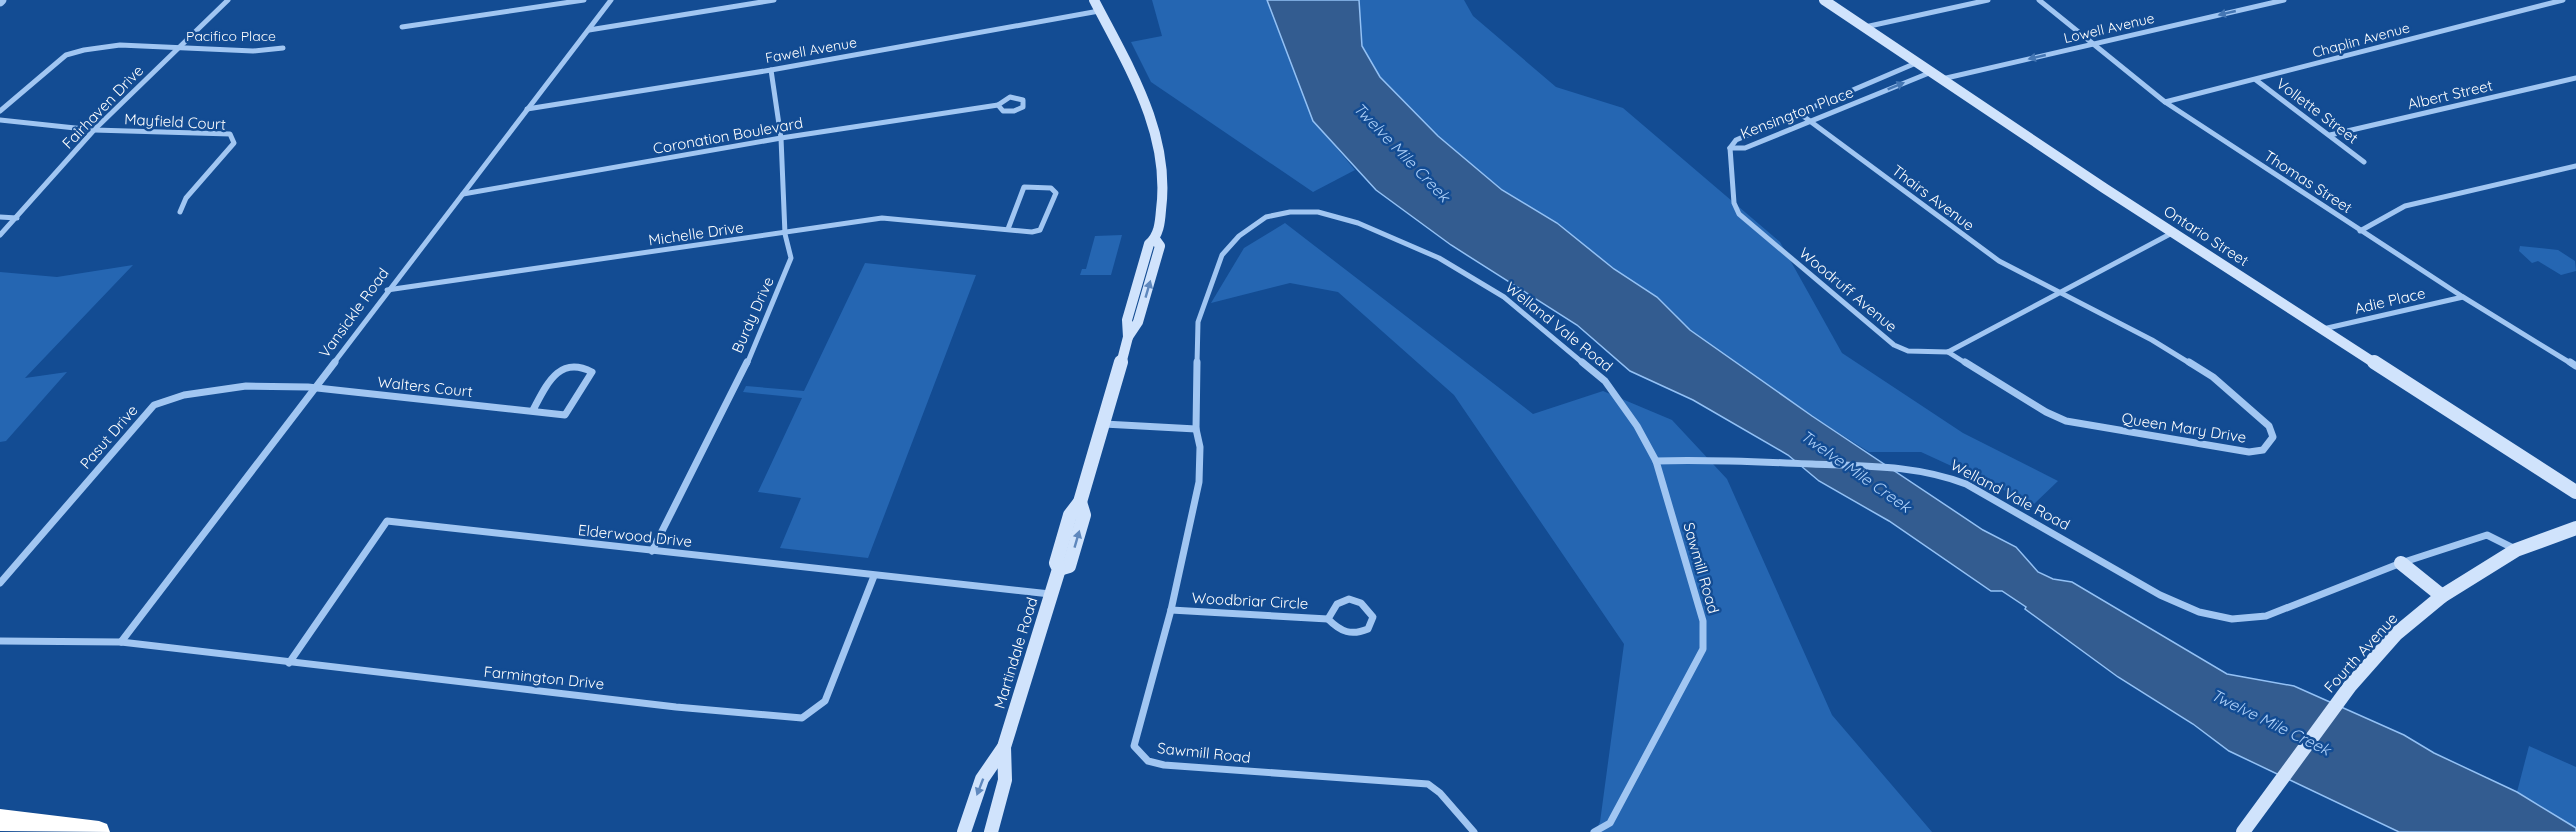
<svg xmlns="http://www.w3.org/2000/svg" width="2576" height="832" font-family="Quicksand,sans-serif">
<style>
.green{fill:#2566b2}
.water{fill:#335c90;stroke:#93c1f5;stroke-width:1.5}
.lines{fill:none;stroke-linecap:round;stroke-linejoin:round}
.minor-far1{stroke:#a1c6f2;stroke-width:5}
.minor{stroke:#a1c6f2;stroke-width:7}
.tertiary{stroke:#a1c6f2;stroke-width:9}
.secondary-far1{stroke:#d0e3fc;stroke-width:10}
.secondary{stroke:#d0e3fc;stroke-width:14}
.motorway{fill:#fff;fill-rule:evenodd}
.oneway{fill:#4577b4}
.oneway2{fill:#5f88bd}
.labels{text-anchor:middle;stroke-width:5;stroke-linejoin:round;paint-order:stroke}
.far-street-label{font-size:14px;fill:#fff;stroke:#134c93}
.street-label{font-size:15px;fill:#fff;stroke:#134c93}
.water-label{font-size:16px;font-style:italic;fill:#add0f9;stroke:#134c93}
</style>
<rect width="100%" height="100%" fill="#134c93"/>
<g class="green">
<path d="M1152 0H1267L1313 120 1355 170 1313 192 1151 82 1131 42 1162 36Z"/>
<path d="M1359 0H1464L1473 16 1556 87 1623 108 1780 242 1842 353 1963 433 2058 481 2034 504 1921 452H1869L1812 416 1690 330 1657 297 1614 269 1557 223 1502 190 1438 136 1380 77 1362 46Z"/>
<path d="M1285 223 1533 414 1603 391 1672 420 1727 479 1832 715 1932 832H1595L1600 822 1624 644 1454 395 1338 292 1290 283 1211 303 1244 248Z"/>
<path d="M1122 235 1111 275H1080L1082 269H1086L1095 236Z"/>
<path d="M2520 246 2558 250 2575 261 2576 271 2561 275 2538 261 2532 263 2519 251Z"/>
<path d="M865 263 976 275 868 558 780 548 801 498 758 492 802 398 743 392 746 386 804 391Z"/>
<path d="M133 265 25 378 67 372 6 441 0 442V272L57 277Z"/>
<path d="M2529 746 2576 767V828L2517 792Z"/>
</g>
<path class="water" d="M1267 0H1359L1362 46 1380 77 1438 136 1502 190 1557 223 1614 269 1657 297 1690 330 1812 416 1983 530 2016 547 2038 572 2053 579 2072 582 2227 674 2294 686 2404 735 2434 753 2517 792 2576 828V832H2399L2229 751 2193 724 2118 677 2025 609 2026 607 2002 591H1991L1889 521 1819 481 1788 455 1693 400 1630 371 1577 325 1451 245 1376 190 1313 121Z"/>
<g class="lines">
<g class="minor-far1">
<path d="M2039 0 2165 102 2463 297 2572 364"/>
<path d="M402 27 584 0"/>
<path d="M1865 27 1988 0"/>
<path d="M589 30 774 0"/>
<path d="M1942 79 2284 0"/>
<path d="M2256 80 2364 162"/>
<path d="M1010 97 1023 100V107L1014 111H1003L998 105Z"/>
<path d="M2165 102 2563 0"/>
<path d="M527 109 771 70 1099 11"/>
<path d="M0 111 66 55 84 50 120 45 253 51 283 48"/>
<path d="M1799 113 1999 261 2152 340 2191 364"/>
<path d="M0 120 94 130 230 134 234 143 186 198 180 212"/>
<path d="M2330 135 2576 78"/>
<path d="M1730 148 1734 203 1739 214 1894 345 1908 351 1948 352 2172 233"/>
<path d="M1730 148H1745L1929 73"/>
<path d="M1730 148 1736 140 1916 63"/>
<path d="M463 194 781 138 998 105"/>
<path d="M0 217 17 218"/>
<path d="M2360 231 2405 206 2576 166"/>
<path d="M0 235 94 130 228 0"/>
<path d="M387 290 882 218 1032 232 1040 230 1056 193 1051 188 1024 187 1008 229"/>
<path d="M2323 329 2463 297"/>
<path d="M1948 352 1967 364"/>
<path d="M333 364 611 0"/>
<path d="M747 364 791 258 785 234 781 138 771 70"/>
<path d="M1197 364 1198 322 1222 255 1239 236 1266 217 1290 212H1318L1358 223 1439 258 1504 297 1584 364"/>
</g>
<g class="minor">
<path d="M1197 362 1196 429 1200 447 1199 482 1171 610 1134 746 1148 761 1164 765 1428 784 1440 793 1474 832"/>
<path d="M1582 362 1605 381 1637 426 1656 461 1703 621V649L1610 823 1594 832"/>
<path d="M1965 362 2046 412 2066 421 2249 452 2263 450 2273 437 2269 426 2213 377 2189 362"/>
<path d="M2570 362 2576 366"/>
<path d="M1104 424 1196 429"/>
<path d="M1656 461C1708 459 1760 462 1812 464 1865 466 1916 465 1966 484L2160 595 2199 612 2232 619 2266 616 2401 563 2487 535 2515 549"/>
<path d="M652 551 747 362"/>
<path d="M0 583 154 405 184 395 246 386 308 387 565 415 592 372C559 355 547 384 533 410"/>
<path d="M1349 599 1361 603 1373 617 1368 629C1351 636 1341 632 1328 619L1337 604Z"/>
<path d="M1171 610 1328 619"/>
<path d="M0 641 121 642 676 707 802 718 825 701 874 576"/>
<path d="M121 642 335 362"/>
<path d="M289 663 387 521 1050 594"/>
</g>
<path class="tertiary" d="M0 2 2 0"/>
<g class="secondary-far1">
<path d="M1094 0C1128 66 1171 133 1161 210 1160 223 1159 235 1149 244L1127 320 1128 337 1121 364"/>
<path d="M1824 0 2104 188 2376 364"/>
<path d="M1128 337 1138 322 1160 246 1155 239"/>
</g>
<g class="secondary">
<path d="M2374 362 2576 492"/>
<path d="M2401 563 2442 596"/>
<path d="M1059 569 1069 566 1084 515 1080 502"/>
<path d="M964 832 982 779 1004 747 1059 569 1056 563 1070 515 1080 502 1121 362"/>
<path d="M991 832 1005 780 1004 747"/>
<path d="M2243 832 2350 686 2396 634 2442 596 2516 550 2576 528"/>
</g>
<path class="motorway" d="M0 809 99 821 107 824 110 832 0 831Z"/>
</g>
<defs><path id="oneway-solid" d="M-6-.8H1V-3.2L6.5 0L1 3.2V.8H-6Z" transform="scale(1.5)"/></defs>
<g class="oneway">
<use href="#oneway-solid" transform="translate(2227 13) rotate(167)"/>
<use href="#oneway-solid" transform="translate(2037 57) rotate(167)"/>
<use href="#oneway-solid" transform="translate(1896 86) rotate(-22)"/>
</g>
<g class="oneway2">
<use href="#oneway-solid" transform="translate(1148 289) rotate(-74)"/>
<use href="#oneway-solid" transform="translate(1077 539) rotate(-74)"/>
<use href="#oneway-solid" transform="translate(980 787) rotate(111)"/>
</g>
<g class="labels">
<g class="far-street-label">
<text transform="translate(2109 28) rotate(-13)" y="5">Lowell Avenue</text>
<text x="231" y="41">Pacifico Place</text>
<text transform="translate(2361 40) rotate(-15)" y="5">Chaplin Avenue</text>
<text transform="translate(811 50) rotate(-10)" y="5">Fawell Avenue</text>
</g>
<g class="street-label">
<text transform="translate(2450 95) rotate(-13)" y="5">Albert Street</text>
<text transform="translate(103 107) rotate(-46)" y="5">Fairhaven Drive</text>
<text transform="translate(2317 111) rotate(37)" y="5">Vollette Street</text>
<text transform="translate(1797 113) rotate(-21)" y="5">Kensington Place</text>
<text transform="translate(175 122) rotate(3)" y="5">Mayfield Court</text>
<text transform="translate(728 136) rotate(-10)" y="5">Coronation Boulevard</text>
<text transform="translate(2308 182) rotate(33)" y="5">Thomas Street</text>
<text transform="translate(1933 198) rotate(37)" y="5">Thairs Avenue</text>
<text transform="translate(696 234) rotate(-8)" y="5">Michelle Drive</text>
<text transform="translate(2206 236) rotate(33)" y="5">Ontario Street</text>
<text transform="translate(1848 290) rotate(40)" y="5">Woodruff Avenue</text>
<text transform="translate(2390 301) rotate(-13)" y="5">Adie Place</text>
<text transform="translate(354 313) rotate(-54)" y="5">Vansickle Road</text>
<text transform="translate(753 315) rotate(-66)" y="5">Burdy Drive</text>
<text transform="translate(1559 327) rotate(39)" y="5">Welland Vale Road</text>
<text transform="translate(425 387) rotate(6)" y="5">Walters Court</text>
<text transform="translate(2184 428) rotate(9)" y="5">Queen Mary Drive</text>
<text transform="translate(109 437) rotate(-49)" y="5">Pasut Drive</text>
<text transform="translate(2010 495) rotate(28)" y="5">Welland Vale Road</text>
<text transform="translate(635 536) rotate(6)" y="5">Elderwood Drive</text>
<text transform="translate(1701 568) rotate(74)" y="5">Sawmill Road</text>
<text transform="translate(1250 601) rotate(3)" y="5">Woodbriar Circle</text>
<text transform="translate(1016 653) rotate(-73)" y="5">Martindale Road</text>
<text transform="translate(2361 653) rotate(-48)" y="5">Fourth Avenue</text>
<text transform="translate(544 678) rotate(6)" y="5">Farmington Drive</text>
<text transform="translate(1204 753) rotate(6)" y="5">Sawmill Road</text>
</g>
<g class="water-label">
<text transform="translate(1402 152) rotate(46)" y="6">Twelve Mile Creek</text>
<text transform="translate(1856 471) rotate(35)" y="6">Twelve Mile Creek</text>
<text transform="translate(2271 722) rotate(26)" y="6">Twelve Mile Creek</text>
</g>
</g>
</svg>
